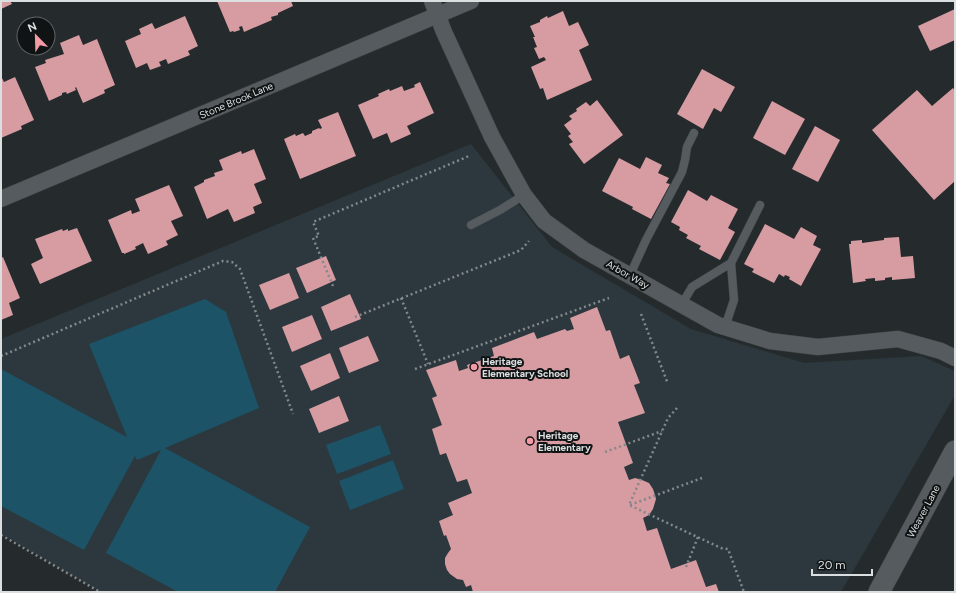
<svg xmlns="http://www.w3.org/2000/svg" width="956" height="593" font-family="Figtree,sans-serif">
<style>
.built{fill:#2c383d}
.pitch{fill:#1c5367}
.building{fill:#d69ca2}
.lines{fill:none;stroke-linecap:round;stroke-linejoin:round}
.service-casing{stroke:#43484a;stroke-width:9}
.minor-casing{stroke:#43484a;stroke-width:17}
.tertiary-casing{stroke:#43484a;stroke-width:22}
.path{stroke:#83888a;stroke-width:2.5;stroke-dasharray:2 3;stroke-linecap:butt}
.service{stroke:#555b5e;stroke-width:8}
.minor{stroke:#555b5e;stroke-width:16}
.tertiary{stroke:#555b5e;stroke-width:21}
.poi-dot{fill:#f49aa5;stroke:#101314;stroke-width:1.5}
.labels{text-anchor:middle;stroke-width:4;stroke-linejoin:round;paint-order:stroke}
.street-label{font-size:10px;fill:#dbdfe0;stroke:#101314}
.poi-label{font-size:10px;font-weight:bold;fill:#dbdfe0;stroke:#101314;text-anchor:start}
</style>
<rect width="100%" height="100%" fill="#252b2d"/>
<polygon class="built" points="471,144 552,247 691,329 804,363 921,356 955,371 955,395 841,592 100,592 1,534 1,339"/>
<g class="pitch">
<polygon points="205,299 226,312 259,408 165,448 310,527 275,592 178,592 106,553 161,450 137,460 135,456 84,550 1,506 1,369 127,437 89,344"/>
<polygon points="380,425 391,454 337,474 326,445"/>
<polygon points="393,460 404,489 350,510 339,481"/>
</g>
<g class="building">
<polygon points="1,1 10,1 12,4 1,9"/>
<polygon points="217,1 291,1 293,6 278,13 278,15 271,17 272,20 244,32 242,26 239,27 240,30 234,32 233,31 230,32"/>
<polygon points="955,9 955,40 930,51 918,26"/>
<polygon points="563,11 569,26 578,22 589,45 579,50 592,80 547,100 543,88 540,89 531,67 546,60 544,57 539,59 534,48 537,47 533,37 535,37 530,26 540,22 540,20 547,16 548,18"/>
<polygon points="185,16 198,46 188,51 190,55 168,64 166,59 159,62 161,66 150,70 147,63 136,68 125,41 141,34 139,29 152,23 155,29"/>
<polygon points="79,35 83,45 97,39 115,85 104,90 105,93 83,103 76,87 75,88 76,90 67,94 66,92 62,93 62,95 49,101 35,67 46,63 45,60 64,54 60,43"/>
<polygon points="702,69 735,87 721,112 714,108 703,129 677,114"/>
<polygon points="1,76 4,82 15,77 34,120 21,126 22,129 1,138"/>
<polygon points="420,82 434,113 407,126 411,134 391,143 387,133 373,139 358,105 379,96 378,94 389,89 390,91 402,86 404,91 415,87 414,85"/>
<polygon points="953,88 955,91 955,181 934,200 872,130 917,90 932,106"/>
<polygon points="597,100 623,135 584,164 569,144 573,142 568,136 571,134 564,125 572,119 569,116 577,111 576,109 586,102 590,106"/>
<polygon points="772,101 805,119 785,155 753,138"/>
<polygon points="338,112 356,156 300,179 284,139 295,134 296,136 303,133 305,136 312,133 312,131 319,128 320,129 322,128 318,120"/>
<polygon points="815,126 840,140 818,182 792,169"/>
<polygon points="254,149 266,179 254,184 262,203 253,207 255,213 234,222 228,209 207,219 194,187 204,182 204,180 215,176 214,173 223,170 219,160 241,151 242,154"/>
<polygon points="646,157 662,165 658,173 669,178 666,183 670,184 651,219 632,209 633,207 602,191 619,158 640,169"/>
<polygon points="169,185 183,216 171,221 178,235 166,241 168,245 148,254 143,243 135,247 136,249 124,254 124,253 122,253 108,220 131,210 132,214 140,211 135,199"/>
<polygon points="688,190 707,201 711,195 738,209 728,228 735,232 720,260 699,249 701,246 686,238 688,235 679,230 680,227 671,222"/>
<polygon points="765,224 794,239 801,227 817,236 813,245 821,249 801,286 789,279 790,277 785,275 784,277 779,274 774,283 752,272 754,269 744,264"/>
<polygon points="77,228 92,261 40,284 31,264 43,258 35,239 62,229 63,231 68,229 68,231"/>
<polygon points="899,237 901,257 913,256 915,278 892,280 892,277 885,278 885,280 875,281 875,278 865,279 866,281 853,283 849,244 851,244 851,241 862,240 862,243 884,240 884,238"/>
<polygon points="326,256 336,280 307,293 296,268"/>
<polygon points="3,257 20,298 9,303 13,315 1,320 1,258"/>
<polygon points="289,273 299,298 270,310 259,285"/>
<polygon points="350,294 361,319 331,331 321,307"/>
<polygon points="597,307 606,331 610,330 620,359 629,355 640,383 634,385 645,413 618,422 633,463 624,467 629,480 635,478 642,480 649,483 653,489 654,492 656,499 653,509 649,515 643,518 647,531 657,528 671,569 696,560 706,587 716,584 719,592 473,592 471,585 466,587 463,580 457,579 450,574 447,570 445,564 445,558 448,553 451,549 446,535 444,536 439,521 453,515 448,503 472,493 467,479 457,482 446,453 440,455 432,429 442,425 432,398 437,396 426,370 456,360 459,371 468,368 467,365 494,356 492,348 534,332 537,339 565,329 567,331 574,329 570,318"/>
<polygon points="312,315 322,339 292,352 282,327"/>
<polygon points="368,336 379,361 349,373 339,348"/>
<polygon points="330,353 340,378 311,391 300,366"/>
<polygon points="339,396 349,421 319,433 309,409"/>
</g>
<g class="lines">
<g class="service-casing">
<g id="service">
<polyline points="471,225 500,210 524,195"/>
<polyline points="731,263 760,205"/>
<polyline points="630,275 646,240 682,172 685,160 687,147 694,133"/>
<polyline points="682,304 692,287 731,263 734,300 725,327"/>
</g>
</g>
<g class="minor-casing">
<g id="minor">
<polyline points="432,1 444,32 492,137 524,195 544,221 584,250 718,325 770,341 818,347 898,339 941,351 955,358"/>
<polyline points="1,199 471,1"/>
</g>
</g>
<g class="tertiary-casing">
<polyline id="tertiary" points="879,592 955,451"/>
</g>
<g class="path">
<polyline points="333,286 313,238 319,236 313,222 469,156"/>
<polyline points="401,298 428,364"/>
<polyline points="641,314 668,384"/>
<polyline points="355,317 521,250 529,241"/>
<polyline points="1,356 223,261 232,262 240,269 293,414"/>
<polyline points="415,369 609,298"/>
<polyline points="677,408 668,418 629,505 721,548 728,549 744,592"/>
<polyline points="605,452 662,431"/>
<polyline points="630,505 702,478"/>
<polyline points="1,535 100,592"/>
<polyline points="686,567 698,537"/>
</g>
<use href="#service" class="service"/>
<use href="#minor" class="minor"/>
<use href="#tertiary" class="tertiary"/>
</g>
<g class="poi-dot">
<circle cx="474" cy="367" r="4"/>
<circle cx="530" cy="441" r="4"/>
</g>
<g class="labels">
<g class="street-label">
<text transform="translate(236 100) rotate(-23)" y="4">Stone Brook Lane</text>
<text transform="translate(628 274) rotate(29)" y="4">Arbor Way</text>
<text transform="translate(923 511) rotate(-62)" y="4">Weaver Lane</text>
</g>
<g class="poi-label">
<text x="482" y="365">Heritage<tspan x="482" dy="12">Elementary School</tspan></text>
<text x="538" y="439">Heritage<tspan x="538" dy="12">Elementary</tspan></text>
</g>
</g>
<rect width="956" height="593" fill="none" stroke="#dbdfe0" stroke-width="4"/>
<g transform="translate(36 36) rotate(337)"><circle r="19" fill="#101314" stroke="#616566"/>
<path d="M0-3L7 15L0 10L-7 15Z" fill="#f49aa5"/>
<text y="-6" font-size="11" font-weight="bold" text-anchor="middle" fill="#dbdfe0">N</text>
</g>
<path d="M812 569v6h60v-6" fill="none" stroke="#dbdfe0" stroke-width="2"/>
<text x="818" y="569" font-size="12" fill="#dbdfe0" stroke="#101314" stroke-width="3" paint-order="stroke">20 m</text>
</svg>
